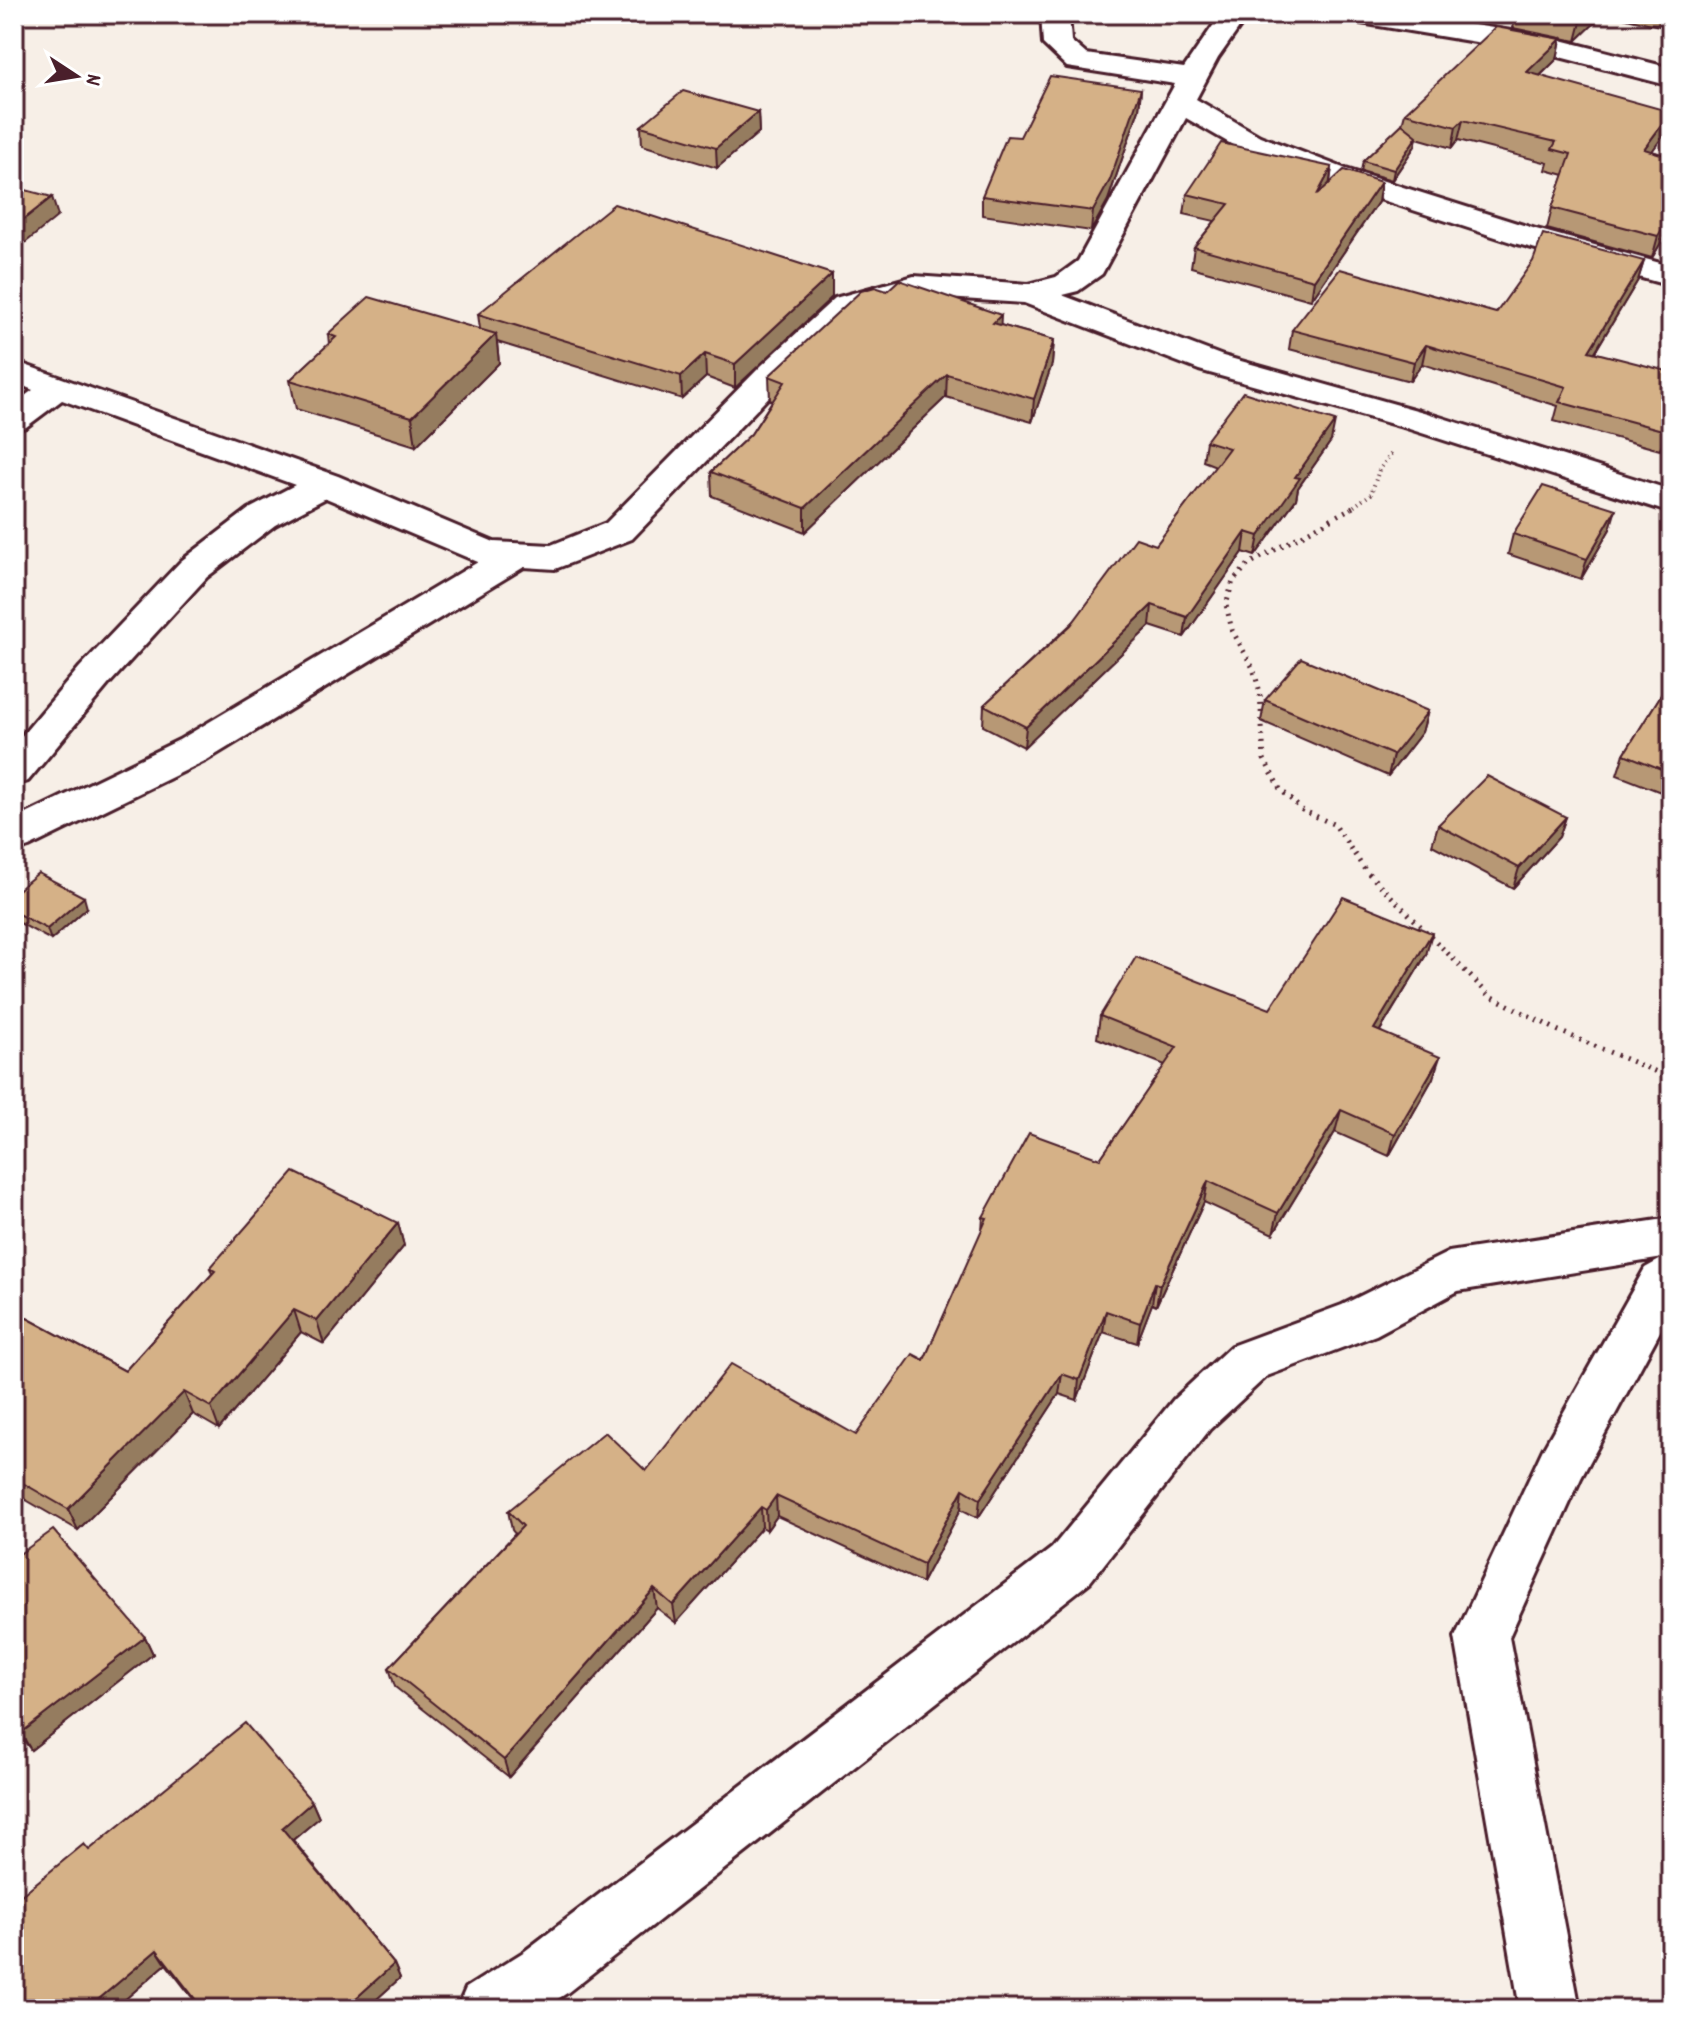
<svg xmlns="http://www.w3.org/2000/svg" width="1685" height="2023" font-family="Dekko,sans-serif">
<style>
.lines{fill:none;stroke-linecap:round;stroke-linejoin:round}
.minor-casing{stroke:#4a1f2b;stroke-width:6}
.path-far1{stroke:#4a1f2b;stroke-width:4;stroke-dasharray:1 4;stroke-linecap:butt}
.path{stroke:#4a1f2b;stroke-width:5;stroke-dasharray:2 6;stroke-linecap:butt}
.minor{fill:#fff;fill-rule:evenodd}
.wall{fill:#b79874;stroke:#4a1f2b;stroke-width:2}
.shaded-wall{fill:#957c5e;stroke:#4a1f2b;stroke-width:2}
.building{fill:#d5b187;stroke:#4a1f2b;stroke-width:2}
</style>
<rect width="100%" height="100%" fill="#f7efe7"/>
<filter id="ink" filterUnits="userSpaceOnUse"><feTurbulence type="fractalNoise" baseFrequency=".0125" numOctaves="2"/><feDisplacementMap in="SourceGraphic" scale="16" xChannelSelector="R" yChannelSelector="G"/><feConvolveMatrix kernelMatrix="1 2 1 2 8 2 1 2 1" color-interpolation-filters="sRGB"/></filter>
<g filter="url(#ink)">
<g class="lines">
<g class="minor-casing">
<g id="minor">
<polygon points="1041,14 1069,14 1071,41 1086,54 1184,68 1221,14 1249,14 1218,58 1196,99 1260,136 1346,169 1536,229 1671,266 1671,286 1514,243 1324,181 1238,148 1186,118 1102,274 1078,291 1062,295 1223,356 1427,413 1671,490 1671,513 1403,427 1199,370 1024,303 915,296 859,312 786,379 632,539 555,569 524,567 207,760 29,847 14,852 14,820 179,740 478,562 326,498 275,525 207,577 108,685 28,781 14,785 14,745 80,667 181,561 249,509 295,485 62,400 26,427 14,430 14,404 33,390 14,382 14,361 338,476 494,542 551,545 606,523 762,365 835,298 914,276 1029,284 1056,277 1078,261 1175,84 1067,67 1043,44"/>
<polygon points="1341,14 1406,14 1549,37 1671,68 1671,86 1548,54 1355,22 1345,20"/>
<polygon points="1671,1218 1671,1311 1581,1478 1509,1637 1580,2009 1520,2009 1455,1637 1543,1449 1645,1268 1663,1258 1458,1291 1376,1335 1267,1376 1210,1429 1090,1582 567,1993 542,2009 457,2009 466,1988 525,1951 1052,1548 1174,1399 1231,1346 1342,1305 1449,1252"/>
</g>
</g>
<polyline class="path-far1" points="1350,509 1371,494 1379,470 1391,454"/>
<polyline class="path" points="1353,507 1249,564 1233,581 1226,605 1232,630 1253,668 1260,692 1264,759 1280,789 1302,810 1335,825 1365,870 1489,995 1559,1031 1671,1078"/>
<use href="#minor" class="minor"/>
</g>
<g class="wall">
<polygon points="1516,14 1604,14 1576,41 1513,28"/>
<polygon points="1611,14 1671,14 1671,29"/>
<polygon points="1561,39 1557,59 1540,76 1666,132 1652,151 1671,157 1671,235 1666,234 1652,258 1547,229 1552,208 1564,175 1546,170 1548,163 1458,140 1452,148 1417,138 1415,146 1392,180 1361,171 1363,161 1402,124 1405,113"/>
<polygon points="1141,89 1139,109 1108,200 1091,231 982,215 982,196"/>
<polygon points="758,112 759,132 717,168 642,145 641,126"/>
<polygon points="1332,167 1330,183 1381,182 1378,202 1311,300 1191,267 1194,247 1215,221 1184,214 1187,194"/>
<polygon points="1644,261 1638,280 1595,352 1671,427 1660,450 1554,421 1558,406 1422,364 1410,381 1289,349 1292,330 1496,313"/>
<polygon points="832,274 832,297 735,388 706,377 682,399 497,342 499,363 416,446 296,409 290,380 329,344 328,334 480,329 478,314"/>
<polygon points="1000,325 1054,340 1052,364 1032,422 946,397 805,532 712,496 711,472 751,434 772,401 770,400 769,376"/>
<polygon points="1206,441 1331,441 1298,488 1296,499 1255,556 1243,552 1184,637 1150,626 1024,747 983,726 984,705 1156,545 1216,466 1203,461"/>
<polygon points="1610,529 1581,579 1508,554 1513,534"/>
<polygon points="1671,679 1671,796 1617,775 1624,754"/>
<polygon points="1265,700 1428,711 1422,732 1388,776 1261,721"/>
<polygon points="1566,817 1559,837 1513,888 1432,845 1438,825"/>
<polygon points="14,893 87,908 51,940 14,920"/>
<polygon points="1426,955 1380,1031 1433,1078 1389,1156 1335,1132 1273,1234 1204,1202 1156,1306 1152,1304 1137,1343 1103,1332 1077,1400 1059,1394 978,1518 961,1509 922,1583 777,1516 767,1530 762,1527 676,1623 657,1608 509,1777 395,1687 389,1668 515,1534 512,1530 508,1511 646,1471 856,1435 924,1360 982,1232 983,1217 1100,1159 1165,1065 1097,1038 1100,1016 1270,1009"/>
<polygon points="398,1223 404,1246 324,1344 301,1332 219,1429 193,1414 78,1530 14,1493 14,1311 125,1371 212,1274 210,1268"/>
<polygon points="14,1558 145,1637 153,1654 31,1750 14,1728"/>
<polygon points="312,1802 319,1818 293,1840 394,1964 400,1978 366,2009 201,2009 166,1964 114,2009 14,2009 89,1850"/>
</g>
<g class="shaded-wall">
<polygon points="1589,14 1604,14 1576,41 1581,22"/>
<polygon points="1561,39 1557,59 1522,93 1527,72"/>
<polygon points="1141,89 1139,109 1108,200 1091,231 1093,211"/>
<polygon points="758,112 759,132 717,168 716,148"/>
<polygon points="1671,113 1666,132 1639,169 1644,149"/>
<polygon points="1463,120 1458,140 1452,148 1456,127"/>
<polygon points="1417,136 1415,146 1392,180 1394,170"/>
<polygon points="1332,167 1329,187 1317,195"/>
<polygon points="1381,182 1378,202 1311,300 1314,280"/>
<polygon points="52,197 58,216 14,252 14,227"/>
<polygon points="1671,215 1666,234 1652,258 1658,236"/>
<polygon points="1644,261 1638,280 1584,370 1589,351"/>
<polygon points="832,274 832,297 735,388 735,364"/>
<polygon points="1001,315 1000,339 993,323"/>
<polygon points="496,334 499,363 416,446 412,417"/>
<polygon points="1054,340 1052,364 1032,422 1034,399"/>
<polygon points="1426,345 1422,364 1410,381 1414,362"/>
<polygon points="705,354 706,377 682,399 681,376"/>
<polygon points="947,374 946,397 805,532 805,508"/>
<polygon points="1335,421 1331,441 1298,488 1296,499 1255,556 1259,536 1295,477"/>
<polygon points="1671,421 1671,427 1660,450 1666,431"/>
<polygon points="1616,509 1610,529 1581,579 1587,559"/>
<polygon points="1246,532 1243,552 1184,637 1187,617"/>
<polygon points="1152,605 1150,626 1024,747 1026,727"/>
<polygon points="1428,711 1422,732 1388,776 1393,755"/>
<polygon points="1566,817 1559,837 1513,888 1519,868"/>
<polygon points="84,897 87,908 51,940 47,929"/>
<polygon points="1432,933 1426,955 1368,1050 1374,1029"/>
<polygon points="1440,1057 1433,1078 1389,1156 1395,1134"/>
<polygon points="1341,1110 1335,1132 1273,1234 1278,1213"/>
<polygon points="1208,1181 1204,1202 1156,1306 1160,1285"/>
<polygon points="398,1223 404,1246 324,1344 317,1321"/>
<polygon points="1155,1283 1152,1304 1137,1343 1140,1323"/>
<polygon points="294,1310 301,1332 219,1429 211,1407"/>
<polygon points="1106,1311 1103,1332 1077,1400 1079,1380"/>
<polygon points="1062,1374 1059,1394 978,1518 980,1499"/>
<polygon points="184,1392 193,1414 78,1530 68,1509"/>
<polygon points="963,1489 961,1509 922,1583 923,1564"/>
<polygon points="776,1496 777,1516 767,1530 766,1510"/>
<polygon points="761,1507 762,1527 676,1623 673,1605"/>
<polygon points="654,1589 657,1608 509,1777 504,1760"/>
<polygon points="145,1637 153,1654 31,1750 21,1733"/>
<polygon points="312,1802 319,1818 289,1843 282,1828"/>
<polygon points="157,1950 166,1964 114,2009 87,2009"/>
<polygon points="394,1964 400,1978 366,2009 344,2009"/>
</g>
<g class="building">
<polygon points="1541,14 1589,14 1581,22"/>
<polygon points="1496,27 1561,39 1527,72 1671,112 1644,149 1671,157 1671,215 1658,236 1552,208 1571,154 1552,149 1556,142 1463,120 1456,127 1405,113"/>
<polygon points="1050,76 1141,89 1110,180 1093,211 982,196 1007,136 1020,137"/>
<polygon points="683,91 758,112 716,148 641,126"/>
<polygon points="1402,124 1417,136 1394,170 1363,161"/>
<polygon points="1221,143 1332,167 1317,195 1344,170 1381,182 1314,280 1194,247 1229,204 1187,194"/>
<polygon points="14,187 52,197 14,227"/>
<polygon points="614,204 832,274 735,364 705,354 681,376 478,314"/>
<polygon points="1543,234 1644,261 1589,351 1671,372 1671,421 1666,431 1559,402 1566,387 1426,345 1414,362 1292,330 1340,269 1496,313 1533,261"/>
<polygon points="899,280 1001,315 993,323 1054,340 1034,399 947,374 805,508 711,472 751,434 785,382 769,376 861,291 875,287 887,291"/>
<polygon points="369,297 496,334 412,417 290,380 336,337 328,334"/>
<polygon points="1243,392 1335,421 1295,477 1300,478 1259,536 1246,532 1187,617 1152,605 1026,727 984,705 1071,625 1136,538 1156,545 1229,448 1206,441"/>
<polygon points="1543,486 1616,509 1587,559 1513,534"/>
<polygon points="1301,658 1428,711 1393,755 1265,700"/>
<polygon points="1671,679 1671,773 1624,754"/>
<polygon points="1487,776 1566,817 1519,868 1438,825"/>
<polygon points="38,873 84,897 47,929 14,912 14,893"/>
<polygon points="1343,897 1432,933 1374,1029 1440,1057 1395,1134 1341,1110 1278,1213 1208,1181 1160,1285 1155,1283 1140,1323 1106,1311 1079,1380 1062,1374 980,1499 963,1489 923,1564 776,1496 766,1510 761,1507 673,1605 654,1589 504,1760 389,1668 523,1526 508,1511 605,1432 646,1471 731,1364 856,1435 913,1354 924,1360 987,1218 983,1217 1029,1133 1100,1159 1177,1047 1100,1016 1136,957 1270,1009"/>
<polygon points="294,1172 398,1223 317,1321 294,1310 211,1407 184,1392 68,1509 14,1478 14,1311 125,1371 215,1271 210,1268"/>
<polygon points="53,1530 145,1637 21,1733 14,1725 14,1558"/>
<polygon points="245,1723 312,1802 282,1828 394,1964 344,2009 203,2009 157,1950 87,2009 14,2009 14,1901 84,1844 89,1850"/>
</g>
</g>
<rect width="1685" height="2023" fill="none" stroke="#fff" stroke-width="48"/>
<rect x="24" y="24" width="1637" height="1975" fill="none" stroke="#4a1f2b" stroke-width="3" filter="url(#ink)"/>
<g transform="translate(76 76) rotate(102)" stroke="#ffffff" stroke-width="6" paint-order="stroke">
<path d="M0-6L14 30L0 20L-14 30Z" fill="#4a1f2b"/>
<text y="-12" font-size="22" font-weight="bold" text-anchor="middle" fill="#4a1f2b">N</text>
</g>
</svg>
